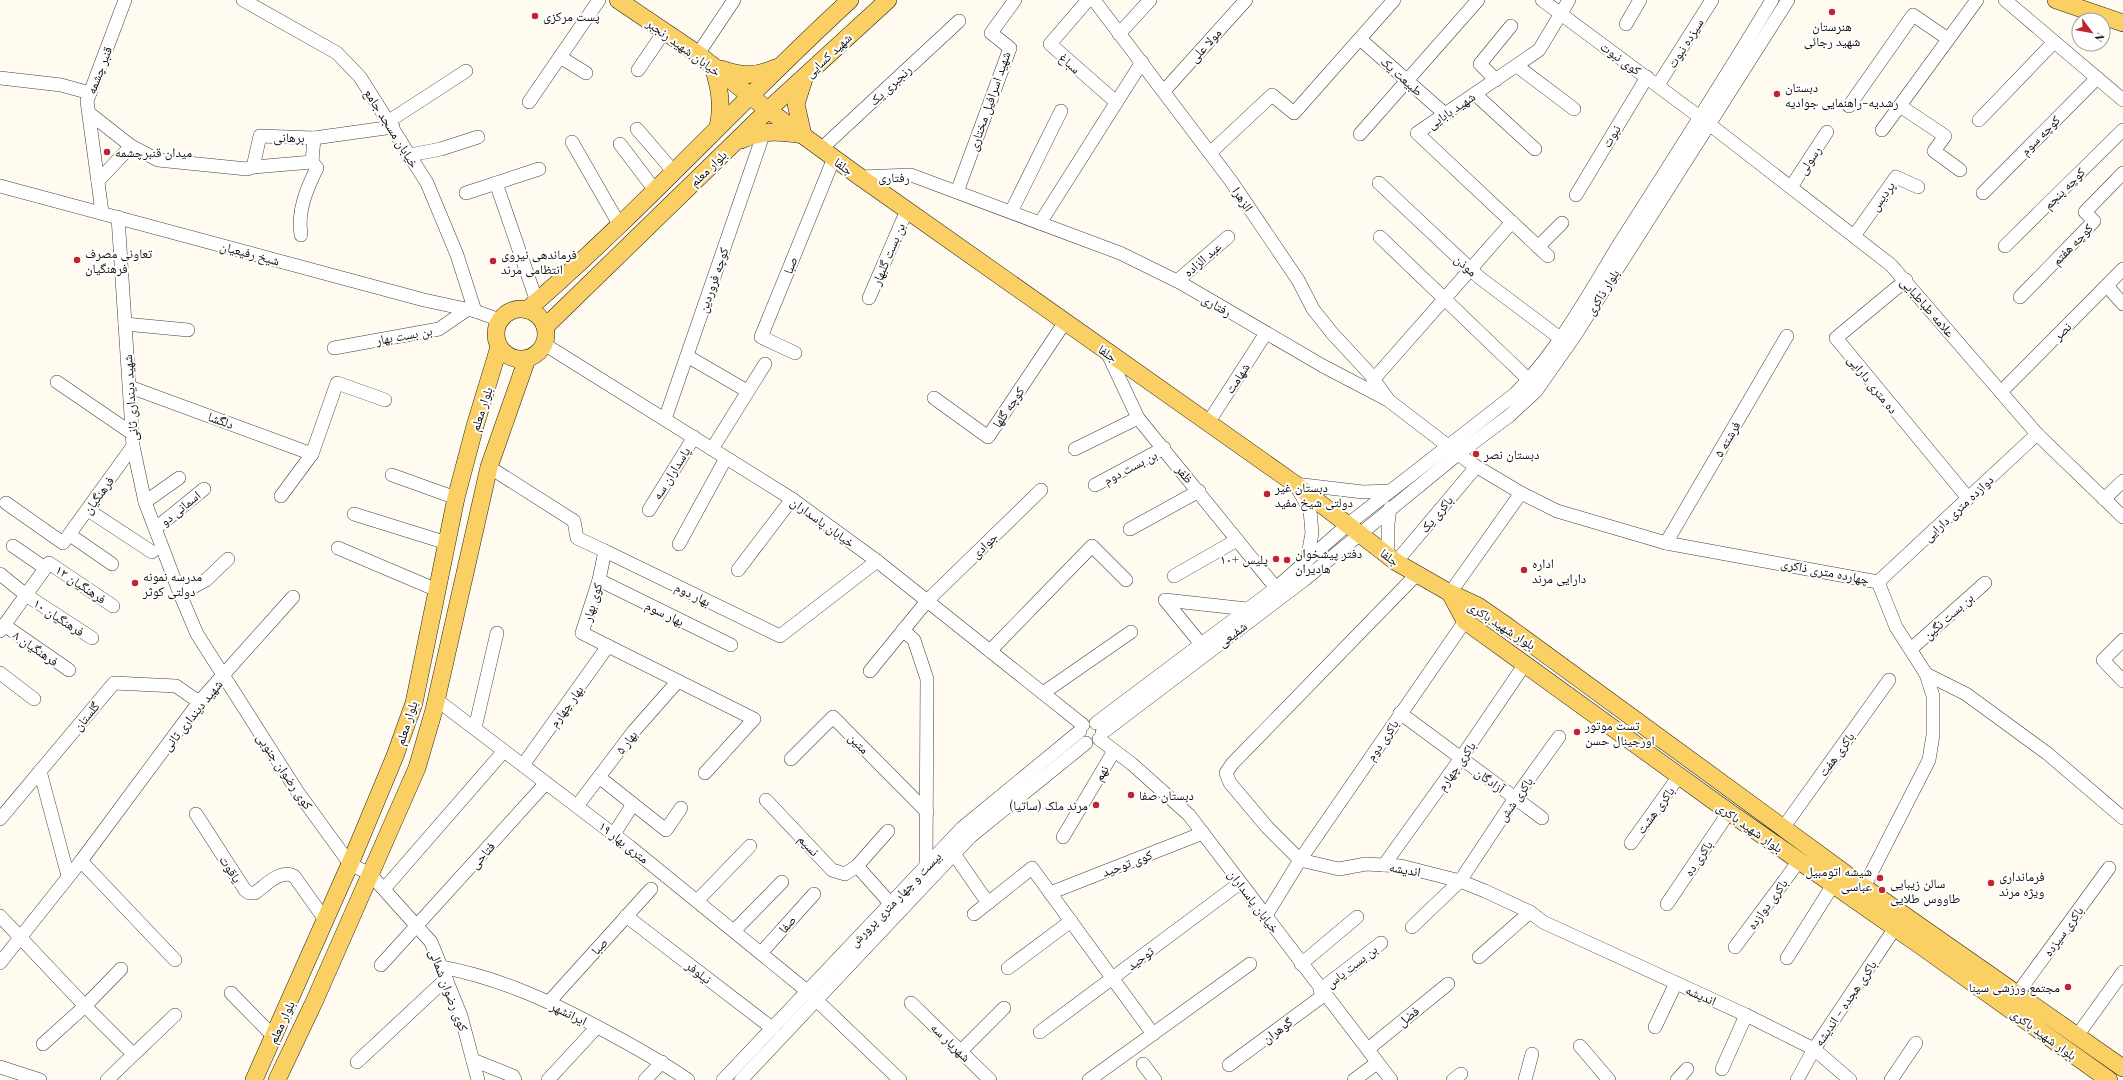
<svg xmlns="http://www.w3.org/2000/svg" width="2123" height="1080" font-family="'Playfair Display','Noto Naskh Arabic',serif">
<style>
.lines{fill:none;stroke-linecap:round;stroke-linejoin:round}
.minor-casing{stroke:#414141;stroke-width:14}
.major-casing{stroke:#1f1f1f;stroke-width:18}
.minor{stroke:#fff;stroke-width:13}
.major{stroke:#fad065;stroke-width:17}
.poi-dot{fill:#c02432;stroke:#fff;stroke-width:1.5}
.labels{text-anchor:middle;stroke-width:4;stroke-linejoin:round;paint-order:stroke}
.poi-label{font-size:13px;fill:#0e0e0e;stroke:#fff;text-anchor:start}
.street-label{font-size:13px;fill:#0e0e0e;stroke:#fff}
</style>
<rect width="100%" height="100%" fill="#fffbf0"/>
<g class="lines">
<g class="minor-casing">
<g id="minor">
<polyline points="243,0 337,53 360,77 427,183 457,255 475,311"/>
<polyline points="1088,0 1050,44 1116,102"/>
<polyline points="1094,0 1231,181 1298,280 1313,309 1332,333 1370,374 1387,398"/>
<polyline points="1542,0 1709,124 1891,265 2037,434 2123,517"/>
<polyline points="2005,0 2123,100"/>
<polyline points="1626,24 1640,0"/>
<polyline points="1119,34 1150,0"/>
<polyline points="1360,39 1445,114"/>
<polyline points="698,54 734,0"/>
<polyline points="560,57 586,73"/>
<polyline points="1517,66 1574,109"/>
<polyline points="638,70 664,32"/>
<polyline points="0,78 61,85 90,93"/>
<polyline points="1496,80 1480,64 1511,26"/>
<polyline points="1658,85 1712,0"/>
<polyline points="1164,91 1246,0"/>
<polyline points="1475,94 1535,149"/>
<polyline points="529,102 599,0"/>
<polyline points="1849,106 1913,15 1948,39"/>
<polyline points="1900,106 1945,136 1934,151 1960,170"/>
<polyline points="89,113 131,146 158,160 247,169 253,167 260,136 314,138 312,162 253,167"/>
<polyline points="1979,120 2054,42"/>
<polyline points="389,121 466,71"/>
<polyline points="637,129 673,171"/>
<polyline points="1882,130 1977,0"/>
<polyline points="1360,134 1478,0"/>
<polyline points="314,138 393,127"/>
<polyline points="572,142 619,224"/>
<polyline points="620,144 654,189"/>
<polyline points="821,149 959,21"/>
<polyline points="1210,153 1272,95 1294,113 1394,0"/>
<polyline points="410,155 441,149 478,137"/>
<polyline points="860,177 911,175 1120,253 1181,283 1323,366 1388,400 1469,462 1521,493 1557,511 1666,543 1878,582 1896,627 1926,674 1933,696 1933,735 1929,760 1864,887"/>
<polyline points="98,181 131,146"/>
<polyline points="496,183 537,302"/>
<polyline points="1379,183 1480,278 1560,338"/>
<polyline points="0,186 424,300 475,311 500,320"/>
<polyline points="1791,187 1827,132"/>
<polyline points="957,192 1010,48 991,33 1015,0"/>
<polyline points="466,193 539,169"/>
<polyline points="1983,193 2097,78"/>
<polyline points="1576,195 1647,77"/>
<polyline points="102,212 87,101 125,0"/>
<polyline points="1011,212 1061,111"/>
<polyline points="118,217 133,446 145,502 180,594 197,634 297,791 350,864 370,874 431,942 461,1016 478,1080"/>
<polyline points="1040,223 1142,62"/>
<path d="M301,235C297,211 307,188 317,168L312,162"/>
<polyline points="1854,236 1896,177 1918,187"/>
<polyline points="1380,237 1529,380 1533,387"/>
<polyline points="2005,246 2123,130"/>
<polyline points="1538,247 1562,223"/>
<polyline points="1548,256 1417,133 1539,50 1569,0"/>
<polyline points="1906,280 1836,338 1968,498"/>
<polyline points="1177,281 1228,237"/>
<polyline points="2107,286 2123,304"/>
<polyline points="2020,297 2094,221 2085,212 2123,173"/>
<polyline points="869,298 907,210"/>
<polyline points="125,324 188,330"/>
<polyline points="544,344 792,499 877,561 1083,725"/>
<polyline points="334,348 439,329 468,309"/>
<polyline points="1107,352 1138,418 1276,588"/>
<polyline points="795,353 761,337 834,158"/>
<polyline points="687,356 742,388"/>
<polyline points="1373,380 1512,222"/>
<polyline points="57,382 133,434"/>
<polyline points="130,387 312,454"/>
<polyline points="2001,392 2123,269"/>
<polyline points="934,398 988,437 1065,322"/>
<polyline points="665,419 761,141"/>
<polyline points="1208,423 1266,333"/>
<polyline points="712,449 765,364"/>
<polyline points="1075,449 1138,418"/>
<polyline points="489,467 574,521 577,538 605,551 599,580 582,633 754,719 705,773"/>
<polyline points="392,475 456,498"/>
<polyline points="1095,485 1164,448"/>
<polyline points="281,496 312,454 337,383 385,400"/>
<polyline points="2104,499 2123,481"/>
<polyline points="145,502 179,478"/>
<polyline points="6,503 63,543 133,446"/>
<polyline points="88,510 152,552"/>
<polyline points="649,510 694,437"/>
<polyline points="354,514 447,543"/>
<polyline points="156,528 204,489"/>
<polyline points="1130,529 1199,491"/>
<polyline points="70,535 112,564"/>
<polyline points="1666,543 1787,336"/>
<polyline points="679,544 726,458"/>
<polyline points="13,546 45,568"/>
<polyline points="338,548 437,590"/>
<polyline points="605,551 780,636 877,561"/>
<polyline points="1388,555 1388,524 1390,508"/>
<polyline points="1307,561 1312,533 1310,510 1295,484 1363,492 1390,491"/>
<polyline points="1396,562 1476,467"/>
<polyline points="738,570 792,499"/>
<polyline points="0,574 26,595 92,638"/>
<polyline points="1416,575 1232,764 1226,773 1230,783 1267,827 1300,860 1339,869 1366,864 1401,866 1460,881 1485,891 1530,912 1543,922 1746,1015 1814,1049 1850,1080"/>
<polyline points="1174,576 1237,540"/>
<polyline points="599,580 731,645"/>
<polyline points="1878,582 2037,434"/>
<polyline points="1450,593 1521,493"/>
<polyline points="180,594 206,580 228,559"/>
<polyline points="4,625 69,670"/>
<polyline points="903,630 914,640 927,679 926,866"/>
<polyline points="0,631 49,563 113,606"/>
<polyline points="2123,640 2103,660 2123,681"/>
<polyline points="1205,649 1165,600 1247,609"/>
<polyline points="1911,649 1985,583"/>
<polyline points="990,651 1092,546 1126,580"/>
<polyline points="870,671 927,601 1041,490"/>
<polyline points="0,673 34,699"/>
<polyline points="1926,674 1966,694 2048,754 2123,818"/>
<polyline points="1043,693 1131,632"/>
<polyline points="437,700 629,846 807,991 900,1080"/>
<polyline points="1400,713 1542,818"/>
<path d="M1096,723L1276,588L1347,525L1515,394C1558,351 1588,295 1620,243C1671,163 1723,82 1772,0"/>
<polyline points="475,728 497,633"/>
<polyline points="1102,733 1304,580 1458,454 1509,416 1536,391 1574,337 1788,0"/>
<polyline points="1099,739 1132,764 1189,815 1391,1080"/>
<polyline points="791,759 833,717 927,812"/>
<polyline points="523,765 608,646"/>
<polyline points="40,771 68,876"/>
<polyline points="599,777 633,804"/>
<polyline points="766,800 832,870 845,874 857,866 888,831"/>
<polyline points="577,806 633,732 678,681"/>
<path d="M196,814L245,890L249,893H255C266,885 280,869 294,876L326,921"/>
<polyline points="0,819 114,683 176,686 199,702"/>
<polyline points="1783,828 1889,680"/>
<polyline points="614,834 633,804 666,830 681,808"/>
<polyline points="1063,837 1114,751"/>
<polyline points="1631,843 1679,776"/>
<polyline points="954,854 988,903"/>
<polyline points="81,861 175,960"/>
<polyline points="1384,865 1461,758 1525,664"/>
<polyline points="857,866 890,903"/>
<polyline points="384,889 504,751"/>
<polyline points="1050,893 1203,833"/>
<polyline points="697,901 750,846"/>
<polyline points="1667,904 1729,812"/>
<polyline points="974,914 1032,868 1153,1034"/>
<polyline points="0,916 85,1006 133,1054"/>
<polyline points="626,916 772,1028"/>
<polyline points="1265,917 1300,860 1465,621"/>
<polyline points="1412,927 1460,881 1515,798 1559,737"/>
<polyline points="734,931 782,882"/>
<polyline points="1735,947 1799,861"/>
<polyline points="761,953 814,894"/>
<polyline points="1479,957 1530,912"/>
<polyline points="1787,958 1833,885"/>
<polyline points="0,963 81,861 199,702 293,597"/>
<polyline points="1301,964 1357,917"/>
<polyline points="381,965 546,783"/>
<path d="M441,967C501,978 554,1003 607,1032C635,1047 662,1062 688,1080"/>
<polyline points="1008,968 1071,921"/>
<polyline points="1320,990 1381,943"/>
<polyline points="231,993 274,1037"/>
<polyline points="2017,994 2109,868"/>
<polyline points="549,1002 651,889"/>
<polyline points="911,1003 990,1080"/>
<polyline points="1655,1027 1676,983"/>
<polyline points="1040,1032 1240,883"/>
<polyline points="2077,1036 2123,972"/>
<polyline points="43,1044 85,1006 121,969"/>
<polyline points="1580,1046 1609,1080"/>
<polyline points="1368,1049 1448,984"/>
<polyline points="961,1051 1004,1008"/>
<polyline points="473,1060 513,1076 515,1080"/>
<polyline points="357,1062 446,979"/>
<polyline points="1143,1064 1155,1080"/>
<polyline points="1229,1065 1324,995"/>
<polyline points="0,1067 40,1080"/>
<polyline points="1722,1069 1746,1015"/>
<polyline points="107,1080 175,1015"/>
<polyline points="548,1080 597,1027"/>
<polyline points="645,1080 662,1062"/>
<polyline points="723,1080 962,828 1080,731"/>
<polyline points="741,1080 970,837 1086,743"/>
<polyline points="1089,1080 1250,964"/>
<polyline points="1354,1080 1377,1063"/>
<polyline points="1453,1080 1461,1074"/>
<polyline points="1525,1080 1532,1054"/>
<polyline points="1677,1080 1687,1069"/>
<polyline points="1797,1080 1814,1049 1895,928"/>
<polyline points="1891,1080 1916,1043"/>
</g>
</g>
<g class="major-casing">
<g id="major">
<polyline points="618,0 698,54 768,110 860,177 1295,484 1396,562 1450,593"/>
<polyline points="2056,0 2123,23"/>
<path d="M712,65C720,86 723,105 718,127"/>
<path d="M721,69C741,76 755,77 775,68"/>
<path d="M741,140C763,130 780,131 803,135L796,104L804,79"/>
<circle cx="521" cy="334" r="25"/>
<path d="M527,310C640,212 740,101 850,0"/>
<polyline points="545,327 768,110 888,0"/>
<polyline points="254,1080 350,864 395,756 414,703 456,498 475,426 499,347"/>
<polyline points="277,1080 315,1000 417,768 434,710 489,467 527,359"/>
<polyline points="2109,1080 1921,946 1729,812 1465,621 1450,593 1478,606 1507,626 1864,887 2123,1068"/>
</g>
</g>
<use href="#minor" class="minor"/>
<use href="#major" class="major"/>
</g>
<g class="poi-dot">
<circle cx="1832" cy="12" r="4"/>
<circle cx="535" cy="16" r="4"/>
<circle cx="1777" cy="94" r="4"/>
<circle cx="107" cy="152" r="4"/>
<circle cx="77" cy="260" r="4"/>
<circle cx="493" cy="261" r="4"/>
<circle cx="1476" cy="454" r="4"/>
<circle cx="1267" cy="494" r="4"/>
<circle cx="1276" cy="559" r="4"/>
<circle cx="1287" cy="560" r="4"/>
<circle cx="1524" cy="570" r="4"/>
<circle cx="135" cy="583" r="4"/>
<circle cx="1577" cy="732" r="4"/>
<circle cx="1131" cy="795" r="4"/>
<circle cx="1096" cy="805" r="4"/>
<circle cx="1880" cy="878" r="4"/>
<circle cx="1991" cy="883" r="4"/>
<circle cx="1882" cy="890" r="4"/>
<circle cx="2068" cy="987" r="4"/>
</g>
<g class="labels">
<g class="poi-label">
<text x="543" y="21">پست مرکزی</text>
<text x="1832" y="31" text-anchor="middle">هنرستان<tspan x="1832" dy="15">شهید رجائی</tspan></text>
<text x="1785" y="92">دبستان<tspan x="1785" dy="15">رشدیه-راهنمایی جوادیه</tspan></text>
<text x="115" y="157">میدان قنبرچشمه</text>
<text x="85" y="258">تعاونی مصرف<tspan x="85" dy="15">فرهنگیان</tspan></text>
<text x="501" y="259">فرماندهی نیروی<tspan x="501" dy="15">انتظامی مرند</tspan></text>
<text x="1484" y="459">دبستان نصر</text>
<text x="1275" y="492">دبستان غیر<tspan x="1275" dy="15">دولتی شیخ مفید</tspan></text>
<text x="1295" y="558">دفتر پیشخوان<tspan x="1295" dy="15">هادیران</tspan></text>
<text x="1268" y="564" text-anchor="end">پلیس +۱۰</text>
<text x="1532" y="568">اداره<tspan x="1532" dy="15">دارایی مرند</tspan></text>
<text x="143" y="581">مدرسه نمونه<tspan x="143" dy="15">دولتی کوثر</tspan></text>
<text x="1585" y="730">تست موتور<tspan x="1585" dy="15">اورجینال حسن</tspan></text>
<text x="1139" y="800">دبستان صفا</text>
<text x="1088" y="810" text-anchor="end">مرند ملک (ساتیا)</text>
<text x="1872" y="876" text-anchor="end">شیشه اتومبیل<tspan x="1872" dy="15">عباسی</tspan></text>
<text x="1999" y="881">فرمانداری<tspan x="1999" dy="15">ویژه مرند</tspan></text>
<text x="1890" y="888">سالن زیبایی<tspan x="1890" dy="15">طاووس طلایی</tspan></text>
<text x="2060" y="992" text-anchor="end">مجتمع ورزشی سینا</text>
</g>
<g class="street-label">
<text transform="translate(1685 43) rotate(-58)" y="5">سیزده نبوت</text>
<text transform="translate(1205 45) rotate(-48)" y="5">مولا علی</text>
<text transform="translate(684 47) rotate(36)" y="5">خیابان شهید رنجبر</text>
<text transform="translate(828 55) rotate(-43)" y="5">شهید کسایی</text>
<text transform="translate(1621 58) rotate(36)" y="5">کوی نبوت</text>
<text transform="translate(1070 63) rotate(42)" y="5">سباغ</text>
<text transform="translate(99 70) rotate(-69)" y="5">قنبر چشمه</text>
<text transform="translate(1402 76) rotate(42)" y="5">طبیعت یک</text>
<text transform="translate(890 85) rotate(-43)" y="5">رنجبری یک</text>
<text transform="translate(989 101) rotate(-71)" y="5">شهید اسرافیل مختاری</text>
<text transform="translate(1451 110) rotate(-34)" y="5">شهید بابایی</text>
<text transform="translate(392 128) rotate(58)" y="5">خیابان مسجد جامع</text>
<text transform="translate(2040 135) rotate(-45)" y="5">کوچه سوم</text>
<text transform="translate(1611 136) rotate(-59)" y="5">نبوت</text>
<text transform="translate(289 137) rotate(1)" y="5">برهانی</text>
<text transform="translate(1809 160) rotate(-56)" y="5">رسولی</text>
<text transform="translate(844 166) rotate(36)" y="5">جلفا</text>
<text transform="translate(708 168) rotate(-44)" y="5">بلوار معلم</text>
<text x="894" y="182">رفتاری</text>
<text transform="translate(2064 188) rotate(-45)" y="5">کوچه پنجم</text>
<text transform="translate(1882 196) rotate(-55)" y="5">پردیس</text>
<text transform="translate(1243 199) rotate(56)" y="5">الزهرا</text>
<text transform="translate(2072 244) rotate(-46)" y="5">کوچه هفتم</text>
<text transform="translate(250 253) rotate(15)" y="5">شیخ رفیعیان</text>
<text transform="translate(888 254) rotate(-67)" y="5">بن بست گلبهار</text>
<text transform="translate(1202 259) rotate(-41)" y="5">عبد الزاده</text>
<text transform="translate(790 265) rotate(-68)" y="5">صبا</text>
<text transform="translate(1466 265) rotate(43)" y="5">موذن</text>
<text transform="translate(713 280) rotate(-71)" y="5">کوچه فروردین</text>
<text transform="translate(1602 292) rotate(-58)" y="5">بلوار ذاکری</text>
<text transform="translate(1217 305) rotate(30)" y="5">رفتاری</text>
<text transform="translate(1928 307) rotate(49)" y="5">علامه طباطبایی</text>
<text transform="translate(2062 331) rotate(-45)" y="5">نصر</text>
<text transform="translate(404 335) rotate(-10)" y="5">بن بست بهار</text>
<text transform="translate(1108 353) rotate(35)" y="5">جلفا</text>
<text transform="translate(1237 378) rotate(-57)" y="5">شهامت</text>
<text transform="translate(1873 384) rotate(51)" y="5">ده متری دارایی</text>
<text transform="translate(130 398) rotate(-94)" y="5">شهید دینداری ثانی</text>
<text transform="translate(1008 407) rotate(-56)" y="5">کوچه گلها</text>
<text transform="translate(481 409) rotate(-72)" y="5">بلوار معلم</text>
<text transform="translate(221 420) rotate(20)" y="5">دلگشا</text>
<text transform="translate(1727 439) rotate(-60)" y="5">فرشته ۵</text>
<text transform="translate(1130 467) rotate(-28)" y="5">بن بست دوم</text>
<text transform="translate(671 473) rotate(-58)" y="5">پاسداران سه</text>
<text transform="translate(1185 474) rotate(51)" y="5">ظفر</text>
<text transform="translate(98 495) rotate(-54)" y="5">فرهنگیان</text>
<text transform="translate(180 508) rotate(-39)" y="5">اسمانی دو</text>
<text transform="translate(1958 508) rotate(-43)" y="5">دوازده متری دارایی</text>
<text transform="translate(1436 514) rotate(-50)" y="5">باکری یک</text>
<text transform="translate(823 522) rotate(36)" y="5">خیابان پاسداران</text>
<text transform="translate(984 545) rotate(-44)" y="5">جوادی</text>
<text transform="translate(1390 557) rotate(37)" y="5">جلفا</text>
<text transform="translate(1825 571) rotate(11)" y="5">چهارده متری ذاکری</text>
<text transform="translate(81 584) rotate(34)" y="5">فرهنگیان ۱۲</text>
<text transform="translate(693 594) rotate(26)" y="5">بهار دوم</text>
<text transform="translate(592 602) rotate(-73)" y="5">کوی بهار</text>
<text transform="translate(665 613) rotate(26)" y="5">بهار سوم</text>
<text transform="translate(1948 616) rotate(-42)" y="5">بن بست نگین</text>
<text transform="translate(59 617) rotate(33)" y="5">فرهنگیان ۱۰</text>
<text transform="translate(1502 625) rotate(33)" y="5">بلوار شهید باکری</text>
<text transform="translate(1232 634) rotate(-37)" y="5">شفیعی</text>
<text transform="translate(36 648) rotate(35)" y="5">فرهنگیان ۸</text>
<text transform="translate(566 706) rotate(-54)" y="5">بهار چهارم</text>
<text transform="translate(192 715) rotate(-51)" y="5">شهید دینداری ثانی</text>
<text transform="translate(86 716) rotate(-50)" y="5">گلستان</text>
<text transform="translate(406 723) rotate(-72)" y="5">بلوار معلم</text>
<text transform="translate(1382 740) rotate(-56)" y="5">باکری دوم</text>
<text transform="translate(626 742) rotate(-53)" y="5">بهار ۵</text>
<text transform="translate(859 743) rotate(46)" y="5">متین</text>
<text transform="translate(1836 754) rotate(-54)" y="5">باکری هفت</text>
<text transform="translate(1456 766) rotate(-55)" y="5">باکری چهارم</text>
<text transform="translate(285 771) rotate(56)" y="5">کوی رضوان جنوبی</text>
<text transform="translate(1101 773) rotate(-59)" y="5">نهم</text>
<text transform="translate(1490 780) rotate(36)" y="5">آزادگان</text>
<text transform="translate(1515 799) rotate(-55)" y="5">باکری شش</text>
<text transform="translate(1655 810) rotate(-54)" y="5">باکری هشت</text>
<text transform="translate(1750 827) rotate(35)" y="5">بلوار شهید باکری</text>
<text transform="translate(624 842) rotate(38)" y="5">۱۹ متری بهار</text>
<text transform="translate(809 845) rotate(47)" y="5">نسیم</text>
<text transform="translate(482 855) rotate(-48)" y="5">فتاحی</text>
<text transform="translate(1698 858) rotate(-56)" y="5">باکری ده</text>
<text transform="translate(1127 863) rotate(-21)" y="5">کوی توحید</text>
<text transform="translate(231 869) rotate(57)" y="5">یاقوت</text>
<text transform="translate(1405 869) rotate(10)" y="5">اندیشه</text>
<text transform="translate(895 899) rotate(-46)" y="5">بیست و چهار متری پرورش</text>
<text transform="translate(1254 901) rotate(53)" y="5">خیابان پاسداران</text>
<text transform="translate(1767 904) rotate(-54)" y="5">باکری دوازده</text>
<text transform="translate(787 924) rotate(-48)" y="5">صفا</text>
<text transform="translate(2063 931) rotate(-54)" y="5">باکری سیزده</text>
<text transform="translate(599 946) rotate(-48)" y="5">صبا</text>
<text transform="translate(1140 958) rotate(-37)" y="5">توحید</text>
<text transform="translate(1351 966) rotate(-38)" y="5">بن بست یاس</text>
<text transform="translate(699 972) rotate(38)" y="5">نیلوفر</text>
<text transform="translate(449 990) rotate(69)" y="5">کوی رضوان شمالی</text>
<text transform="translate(1701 995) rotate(24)" y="5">اندیشه</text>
<text transform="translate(1845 1003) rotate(-56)" y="5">باکری هجده - اندیشه</text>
<text transform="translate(569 1013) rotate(26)" y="5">ایرانشهر</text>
<text transform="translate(1408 1016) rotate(-39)" y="5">فضل</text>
<text transform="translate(281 1022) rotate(-65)" y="5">بلوار معلم</text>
<text transform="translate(1277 1030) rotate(-36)" y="5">گوهران</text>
<text transform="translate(2044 1034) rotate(36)" y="5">بلوار شهید باکری</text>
<text transform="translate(951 1042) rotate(44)" y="5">شهریار سه</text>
</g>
</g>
<g transform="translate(2091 32) rotate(122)"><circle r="19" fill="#ffffff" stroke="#9f9f9f"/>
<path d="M0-3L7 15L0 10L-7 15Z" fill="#c02432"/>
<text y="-6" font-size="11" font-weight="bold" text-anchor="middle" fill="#0e0e0e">N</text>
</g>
</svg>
